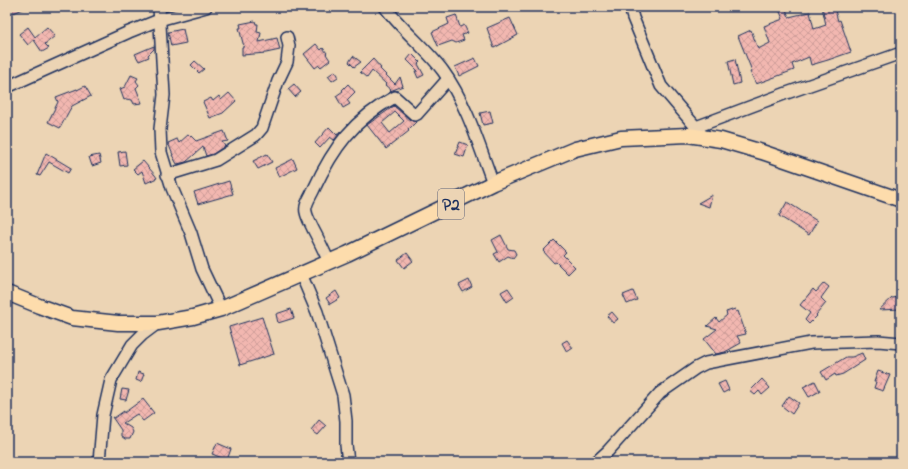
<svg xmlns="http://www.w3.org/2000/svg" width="908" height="469" font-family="'Indie Flower',sans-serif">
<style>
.building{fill:url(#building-cross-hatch);stroke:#1b2f5e;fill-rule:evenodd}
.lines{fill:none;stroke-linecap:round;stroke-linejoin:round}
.minor-casing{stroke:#1b2f5e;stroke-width:14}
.major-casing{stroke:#1b2f5e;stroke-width:17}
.minor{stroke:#ecd4b4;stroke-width:11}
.major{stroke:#fddcac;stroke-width:14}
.labels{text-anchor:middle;stroke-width:4;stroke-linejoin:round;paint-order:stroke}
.shield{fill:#ecd4b4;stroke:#5a6078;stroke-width:1}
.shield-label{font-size:17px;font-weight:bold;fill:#1b2f5e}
</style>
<defs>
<pattern id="building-cross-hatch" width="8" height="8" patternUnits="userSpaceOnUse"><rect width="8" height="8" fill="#f2b7b0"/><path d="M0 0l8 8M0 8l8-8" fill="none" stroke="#cf9e9a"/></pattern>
</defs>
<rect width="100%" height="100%" fill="#ecd4b4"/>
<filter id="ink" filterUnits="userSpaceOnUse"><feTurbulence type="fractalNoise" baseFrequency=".025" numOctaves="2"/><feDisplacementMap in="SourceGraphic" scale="8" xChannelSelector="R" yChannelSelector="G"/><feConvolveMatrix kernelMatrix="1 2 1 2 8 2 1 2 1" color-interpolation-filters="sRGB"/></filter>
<g filter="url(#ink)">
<g class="building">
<polygon points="8,7 28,7 11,14"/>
<polygon points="778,7 785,7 789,17 810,12 814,29 826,25 822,7 834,7 838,21 840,20 851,52 828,60 811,65 809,57 792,64 794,70 756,84 750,72 752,71 738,36 751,30 758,49 770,43 764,26 783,19"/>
<polygon points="456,15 460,27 464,25 468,33 462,35 464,40 456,43 452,41 438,46 432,32 449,24 447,18"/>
<polygon points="510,18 518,35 494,48 487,28"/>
<polygon points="255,21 256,24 258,24 257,32 261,33 259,42 277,38 280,50 266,53 242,55 242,47 244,47 239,28 241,28 240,24"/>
<polygon points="28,27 35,37 47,27 55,36 45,44 49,48 42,52 34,40 28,45 19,34"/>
<polygon points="183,29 186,43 171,46 168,32"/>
<polygon points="316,44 321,50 323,48 327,53 326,54 330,60 321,67 319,65 315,68 304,54"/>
<polygon points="154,46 154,49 148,55 149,57 139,61 135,54"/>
<polygon points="412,54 420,62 418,64 424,75 418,78 415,71 418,71 407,60"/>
<polygon points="353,56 361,62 354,67 349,62"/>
<polygon points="475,58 479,66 459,76 455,67"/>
<polygon points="373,59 381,68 380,69 395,84 400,77 403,86 390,91 391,90 385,85 386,84 372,71 367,78 360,72"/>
<polygon points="735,59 740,83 733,85 728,61"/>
<polygon points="195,61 204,69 199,73 191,65"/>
<polygon points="335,71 338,75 338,77 332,81 328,76"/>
<polygon points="131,75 138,78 136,81 139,85 136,88 142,103 134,104 132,100 126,99 124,100 120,89 125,87"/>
<polygon points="294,84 301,92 295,97 288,89"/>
<polygon points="348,84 355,92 347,100 350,104 343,108 336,96 343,91 342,90"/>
<polygon points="85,86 91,96 72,106 69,111 60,128 48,122 58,102 56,97 77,89 77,90"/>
<polygon points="229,93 236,101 223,113 210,118 203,102 211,98 213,101 219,96 221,100"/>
<path d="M394,106L410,120L416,122L408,130L409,131L386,149L367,125ZM395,112L404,121L390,133L382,123Z"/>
<polygon points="490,111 493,123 483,125 480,113"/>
<polygon points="329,127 337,135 340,131 341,132 334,140 330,137 320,148 315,143"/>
<polygon points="224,131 228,141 222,142 225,146 213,154 206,156 203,147 186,162 177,164 172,155 173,155 168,143 177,139 179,143 189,134 196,141"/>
<polygon points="460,142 468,145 464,157 455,154"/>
<polygon points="125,151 127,165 120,166 118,152"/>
<polygon points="46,153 71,168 68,173 49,162 40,176 37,175"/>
<polygon points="267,154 272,162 258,169 253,161"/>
<polygon points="99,155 101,163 92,166 89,157"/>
<polygon points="293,159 297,168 279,177 275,168"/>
<polygon points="143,161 155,175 157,178 146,183 142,171 138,174 133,169"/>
<polygon points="229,181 233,194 198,204 194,192"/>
<polygon points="712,195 709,207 698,203"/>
<polygon points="787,202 817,221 809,235 779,216"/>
<polygon points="501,235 508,249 514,250 516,254 513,258 508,256 499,262 494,254 498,252 492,240"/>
<polygon points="554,240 566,252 563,255 575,267 568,274 556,262 554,263 543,251"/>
<polygon points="407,253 413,261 404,268 398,260"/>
<polygon points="469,280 472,287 463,292 459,285"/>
<polygon points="824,283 829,287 821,298 826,303 816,315 817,316 809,324 805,320 810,313 800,305 813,289 816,292"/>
<polygon points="508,288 514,297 507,302 501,292"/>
<polygon points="336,291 340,298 330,304 326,298"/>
<polygon points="633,291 637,300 627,304 623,295"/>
<polygon points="901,297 901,309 879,310 892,298"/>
<polygon points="291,309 294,318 278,323 276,314"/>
<polygon points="735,309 736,312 738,311 746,334 737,336 741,343 725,352 716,354 704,339 717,329 707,326 716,318 719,322 727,315 726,312"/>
<polygon points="612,312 618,319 613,323 607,316"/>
<polygon points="262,317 274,354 240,365 229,327"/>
<polygon points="567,340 573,348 567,352 562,343"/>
<polygon points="862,353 865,360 843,374 836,376 835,374 826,380 821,372 846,357 852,357"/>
<polygon points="878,371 890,375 883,391 874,388 876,382 874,382"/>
<polygon points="138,372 144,374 141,382 136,380"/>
<polygon points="762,379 770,388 762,395 759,391 755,395 750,391"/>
<polygon points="725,381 729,390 723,393 718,384"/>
<polygon points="815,381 820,391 809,397 803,387"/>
<polygon points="122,389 129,390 126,400 120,399"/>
<polygon points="789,396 799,403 792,414 782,406"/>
<polygon points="143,399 154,413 143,421 137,414 123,423 131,428 133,432 130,439 125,439 121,436 121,430 112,417 114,418 124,411 124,413"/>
<polygon points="319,420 326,426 318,435 311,430"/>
<polygon points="217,443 231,449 227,460 212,454"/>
</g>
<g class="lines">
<g class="minor-casing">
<g id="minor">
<polyline points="159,7 164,95 160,129 161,152 172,188 191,233 202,269 221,309"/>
<path d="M385,7C402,30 426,48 443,71C467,104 479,146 493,183"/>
<polyline points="633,7 631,11 633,18 661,86 700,132"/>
<polyline points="7,87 129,32 159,20 206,7"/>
<polyline points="696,127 784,94 901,53"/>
<polyline points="167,175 216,160 256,135 262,128 278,81 287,62 289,46 287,37"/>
<path d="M329,262C324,251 319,240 313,229C311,224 307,218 306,212C304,205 311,196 314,189C333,148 354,119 395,97L415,115L417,114L448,79"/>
<polyline points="301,274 317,312 343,395 346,421 346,445 348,462"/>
<polyline points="99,462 103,415 111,380 132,345 142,335 158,323"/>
<polyline points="596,462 608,451 660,393 696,368 706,363 811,343 878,341 901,343"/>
</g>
</g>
<g class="major-casing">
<polyline id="major" points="7,293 39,306 72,318 118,323 158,323 193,317 221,309 347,254 493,183 575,149 621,138 688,135 721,140 762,152 901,200"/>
</g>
<use href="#minor" class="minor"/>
<use href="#major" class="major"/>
</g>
</g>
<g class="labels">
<rect class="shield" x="438" y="189" width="26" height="30" rx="3"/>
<g class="shield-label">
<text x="451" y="210">P2</text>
</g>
</g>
<rect width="908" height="469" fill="none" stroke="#ecd4b4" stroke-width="24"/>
<rect x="12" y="12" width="884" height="445" fill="none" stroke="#1b2f5e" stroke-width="1.5" filter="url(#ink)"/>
</svg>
